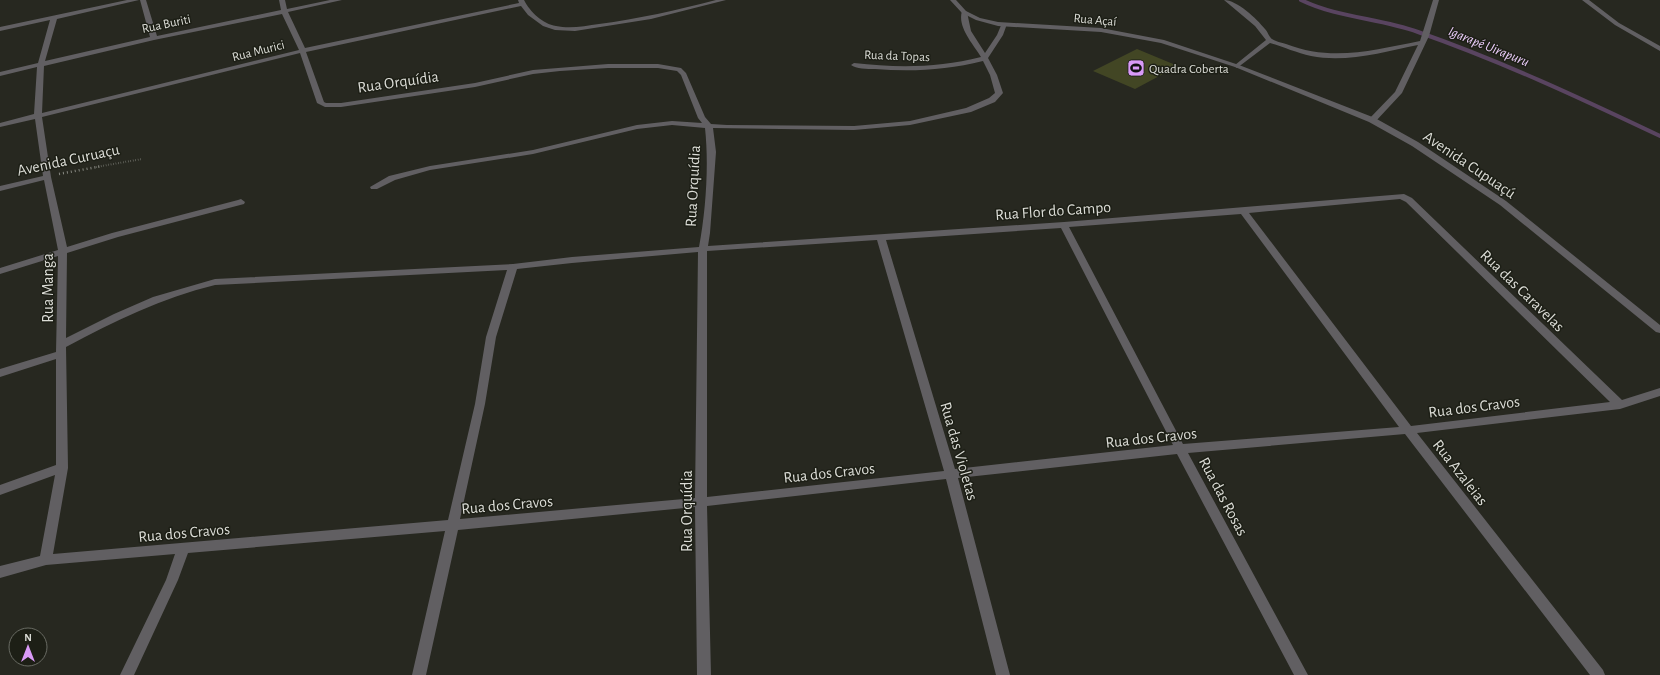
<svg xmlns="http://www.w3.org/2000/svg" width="1660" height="675" font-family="'Alegreya Sans',sans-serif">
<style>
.green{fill:#424624}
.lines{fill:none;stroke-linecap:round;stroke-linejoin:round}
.stream{stroke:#594460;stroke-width:4}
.path-far1{stroke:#878881;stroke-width:2;stroke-dasharray:0.5 2;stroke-linecap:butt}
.path{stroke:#878881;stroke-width:2.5;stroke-dasharray:1 3;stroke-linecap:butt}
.minor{fill:#615f62;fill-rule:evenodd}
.tertiary{fill:#615f62;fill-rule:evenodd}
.labels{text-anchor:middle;stroke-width:3;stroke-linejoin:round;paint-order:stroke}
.far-street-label{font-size:13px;fill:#dbdcd6;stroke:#1d1f16}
.far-poi-label{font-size:13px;fill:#dbdcd6;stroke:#1d1f16;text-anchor:start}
.far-water-label{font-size:14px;font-style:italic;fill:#eaccf9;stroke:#1d1f16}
.street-label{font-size:16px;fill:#dbdcd6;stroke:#1d1f16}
</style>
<rect width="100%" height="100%" fill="#272820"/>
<polygon class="green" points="1137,49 1178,66 1135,89 1093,71"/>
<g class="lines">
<path class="stream" d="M1301,0C1338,18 1379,18 1418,32C1501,61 1580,98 1660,136"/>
<polyline class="path-far1" points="96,167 142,159"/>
<polyline class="path" points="59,174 102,166"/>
<g class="minor">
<path d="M127,0H139L57,19L45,61L150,37L140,0H146L157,36L281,10L279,0H285L287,9L330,0H342L288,12L305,48L519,3L518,0H524C530,12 543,24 556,26C570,29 585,26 599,24C638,19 677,10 716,0H726L651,19L575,31L555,30L543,26L528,15L521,6L306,52L324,102L326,103H341L475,83L533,70L608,64H658L681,68L686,73L705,117L711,124L727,125L854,126L910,121L966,108L989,98L995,93L990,75L983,61C947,70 912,72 875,69C867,69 856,69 851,65L854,63C897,68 938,68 981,57C973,44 957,27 962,11L967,12L971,31L985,53L997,35L1002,23H1006L1007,24L1003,35L988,58L997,75L1003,93L995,102L971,112L910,125L854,130L713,128L716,152L710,233L708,246L1064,222L1404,194L1412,198L1622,400L1660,388V396L1620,409L1417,433L1603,670L1605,675H1590L1405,434L1188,453L1308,675H1294L1177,454L958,478L1010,675H996L946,479L707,506L711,675H697L695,507L458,530L426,675H412L445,531L188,553L178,580L134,675H120L166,580L175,554L46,565L0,578V566L40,556L55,475L0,495V485L56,465V359L0,377V369L56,352L58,256L0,274V268L58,250L44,180L0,191V186L43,176L35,119L0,127V123L34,114L37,67L0,76V72L38,63L50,20L0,31V27ZM282,14L299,50L42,113L44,66L154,40ZM300,53L317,103L325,107H341L475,87L533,74L560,71L608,68H658L677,71L681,75L698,118L702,123L672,121L637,125L533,150L430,166L389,176L370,187L371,189H377L395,180L430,170L533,154L637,129L672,125L705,128C709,164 706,210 699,247L572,257L513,264L215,279L153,297L114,314L66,338L67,253L118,237L244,204L245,202L241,199L238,200L112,233L67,247L51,177L42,117ZM1400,199L1406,202L1610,402L1411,426L1249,213ZM1241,214L1399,427L1183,444L1069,227ZM1061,228L1173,445L955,469L886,240ZM877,240L944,471L707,497V251ZM698,252L695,498L460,519L485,404L496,337L517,269L572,263ZM507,270L486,337L475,404L448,520L53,554L68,468L66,347C114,321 162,298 215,285Z"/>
<path d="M1224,0C1237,0 1257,19 1265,29C1268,32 1269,37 1272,39C1275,41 1282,43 1286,44C1332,62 1374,50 1420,41L1433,0H1439L1429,36L1402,93L1375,122H1372L1368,120L1395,92L1418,45C1384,52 1346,63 1311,56C1297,53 1284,47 1270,43L1237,68L1234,66L1235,65L1266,40L1255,26Z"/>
<polygon points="1582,0 1589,0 1619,23 1660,46 1660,51 1615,25"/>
</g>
<polygon class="tertiary" points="950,0 956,0 966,11 980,18 998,22 1101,28 1164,40 1239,65 1375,118 1418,142 1506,201 1660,325 1660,333 1656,332 1500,205 1412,146 1369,122 1235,67 1161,43 1101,32 998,26 976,20 962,13"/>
</g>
<defs>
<g id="stadium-square" transform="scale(0.9)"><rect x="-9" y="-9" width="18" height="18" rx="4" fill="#d99af7" stroke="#1d1f16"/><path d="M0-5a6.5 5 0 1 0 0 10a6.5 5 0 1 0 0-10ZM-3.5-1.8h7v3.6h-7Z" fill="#111"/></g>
</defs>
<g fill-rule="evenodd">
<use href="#stadium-square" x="1136" y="68"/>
</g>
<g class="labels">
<g class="far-street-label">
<text transform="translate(1095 19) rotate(5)" y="5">Rua Açaí</text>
<text transform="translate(166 23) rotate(-12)" y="5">Rua Buriti</text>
<text transform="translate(258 50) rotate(-14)" y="5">Rua Murici</text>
<text transform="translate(897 55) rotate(2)" y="5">Rua da Topas</text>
</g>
<g class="far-poi-label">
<text x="1149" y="73">Quadra Coberta</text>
</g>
<g class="far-water-label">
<text transform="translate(1489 46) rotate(22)" y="5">Igarapé Uirapuru</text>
</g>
<g class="street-label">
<text transform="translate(398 81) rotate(-8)" y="6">Rua Orquídia</text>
<text transform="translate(68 159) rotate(-12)" y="6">Avenida Curuaçu</text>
<text transform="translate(1470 164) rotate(34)" y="6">Avenida Cupuaçú</text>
<text transform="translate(692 186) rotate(-87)" y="6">Rua Orquídia</text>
<text transform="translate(1053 210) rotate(-4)" y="6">Rua Flor do Campo</text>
<text transform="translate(47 288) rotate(-90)" y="6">Rua Manga</text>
<text transform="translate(1523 290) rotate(44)" y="6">Rua das Caravelas</text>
<text transform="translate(1474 406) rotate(-7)" y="6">Rua dos Cravos</text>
<text transform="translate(1151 437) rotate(-6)" y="6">Rua dos Cravos</text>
<text transform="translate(960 451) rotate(74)" y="6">Rua das Violetas</text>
<text transform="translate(829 472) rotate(-6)" y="6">Rua dos Cravos</text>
<text transform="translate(1461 472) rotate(52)" y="6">Rua Azaleias</text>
<text transform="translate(1224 496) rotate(62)" y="6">Rua das Rosas</text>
<text transform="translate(507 504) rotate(-5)" y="6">Rua dos Cravos</text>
<text transform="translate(686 511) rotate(-90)" y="6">Rua Orquídia</text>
<text transform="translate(184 532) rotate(-5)" y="6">Rua dos Cravos</text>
</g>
</g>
<g transform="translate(28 647)"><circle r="19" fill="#1d1f16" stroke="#696b63"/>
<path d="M0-3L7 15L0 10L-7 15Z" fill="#d99af7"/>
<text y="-6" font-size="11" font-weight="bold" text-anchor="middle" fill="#dbdcd6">N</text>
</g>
</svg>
